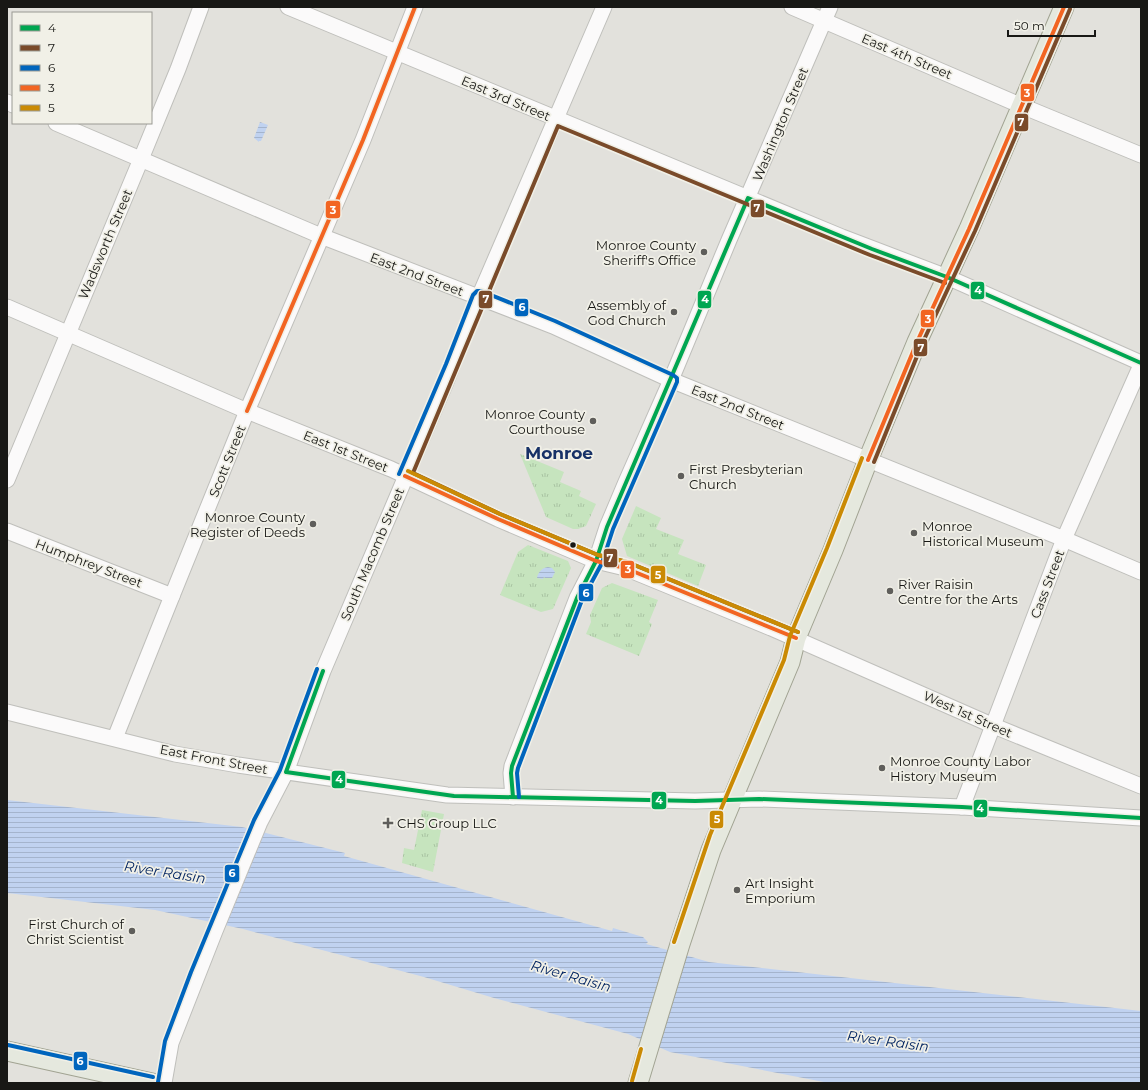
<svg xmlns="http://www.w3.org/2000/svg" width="1148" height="1090" font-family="Montserrat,sans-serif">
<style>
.park{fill:url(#park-tufts)}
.water{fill:url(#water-rules)}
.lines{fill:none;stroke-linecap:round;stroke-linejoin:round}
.minor-casing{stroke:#bfbfbb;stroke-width:17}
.major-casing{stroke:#a1a392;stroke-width:21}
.minor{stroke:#fbfafa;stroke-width:15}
.major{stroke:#e5e8de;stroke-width:19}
.bus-1-casing{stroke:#f1f0e7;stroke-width:7}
.bus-2-casing{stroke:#f1f0e7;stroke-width:7}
.bus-3-casing{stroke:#f1f0e7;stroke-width:7}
.bus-4-casing{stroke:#f1f0e7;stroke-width:7}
.bus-5-casing{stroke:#f1f0e7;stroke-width:7}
.bus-1{stroke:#00a651;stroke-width:4}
.bus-2{stroke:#7a4b2a;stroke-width:4}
.bus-3{stroke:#0065bd;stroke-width:4}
.bus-4{stroke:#f26522;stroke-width:4}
.bus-5{stroke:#ca8a04;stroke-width:4}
.poi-dot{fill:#5f5e5b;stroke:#f1f0e7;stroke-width:1.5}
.bus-dot{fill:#181815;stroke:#f1f0e7;stroke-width:1.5}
.labels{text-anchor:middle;stroke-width:3.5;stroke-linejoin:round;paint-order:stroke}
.street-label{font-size:13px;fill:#181815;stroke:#f1f0e7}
.poi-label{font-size:13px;fill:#181815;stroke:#f1f0e7;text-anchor:start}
.water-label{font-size:14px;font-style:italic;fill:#042662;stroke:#f1f0e7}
.district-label{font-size:17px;font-weight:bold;fill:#173167;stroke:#f1f0e7}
.line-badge{stroke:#f1f0e7;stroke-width:1.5}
.badge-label{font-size:11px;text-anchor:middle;font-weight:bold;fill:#fff}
</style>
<defs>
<pattern id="park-tufts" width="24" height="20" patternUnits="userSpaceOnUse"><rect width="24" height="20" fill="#c6e4be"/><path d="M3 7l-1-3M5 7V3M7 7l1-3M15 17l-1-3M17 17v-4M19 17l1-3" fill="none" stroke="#a9c3a2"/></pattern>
<pattern id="water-rules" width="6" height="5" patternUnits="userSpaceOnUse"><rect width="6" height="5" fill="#c0d2f0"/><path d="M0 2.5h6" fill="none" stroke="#a4b4cd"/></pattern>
</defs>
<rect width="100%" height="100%" fill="#e2e1dc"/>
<g class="park">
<polygon points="520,454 564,472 560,482 581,491 579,496 596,504 586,526 578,529 573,529 546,517"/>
<polygon points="636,506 661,518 656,529 684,540 678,554 706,565 698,586 627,556 622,539"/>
<polygon points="528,545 568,561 571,568 553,609 541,612 500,595 518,552"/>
<polygon points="612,583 658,600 649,622 652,624 639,656 586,634 591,622 590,615 602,588"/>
<polygon points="422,810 444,814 433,872 402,863 404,848 414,850"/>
</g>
<g class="water">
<polygon points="260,122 268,125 261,141 259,141 259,142 254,138"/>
<path d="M548,567L552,568L555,572L552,578H545L544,577L543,579L537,578C538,572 542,568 548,567Z"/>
<polygon points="7,800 242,827 345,853 344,856 612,931 613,928 643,937 648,942 646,944 650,945 709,962 1141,1011 1141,1083 829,1083 670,1052 628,1034 494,998 424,977 243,929 155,910 7,893"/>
</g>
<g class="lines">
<g class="minor-casing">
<g id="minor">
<polyline points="288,7 842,237 947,277 1141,363"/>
<polyline points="792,7 1022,106 1141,155"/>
<polyline points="7,102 13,105"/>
<polyline points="56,123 321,236 553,326 671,380 1064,539 1141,572"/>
<polyline points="7,307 247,411 391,469 498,519 596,561 625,568 771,628 994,726 1141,786"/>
<polyline points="7,480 141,159 178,69 201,7"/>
<polyline points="7,531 172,596"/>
<polyline points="7,712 175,754 238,765 447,795 695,801 759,799 962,807 1141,818"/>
<polyline points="115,738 172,596 247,411 363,140 415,7"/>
<polyline points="513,797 511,773 512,766 577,598 596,561 607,527 626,482 671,380 729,240 830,7"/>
<polyline points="962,807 1064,539 1141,365"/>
<polyline points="164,1083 171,1043 215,931 260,822 286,772 323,671 446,382 479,297 604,7"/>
</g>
</g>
<g class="major-casing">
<g id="major">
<polyline points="7,1051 152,1083"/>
<polyline points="638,1083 680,944 711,850 790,662 796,638 833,550 868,460 917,342 969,229 1064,7"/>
</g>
</g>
<use href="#minor" class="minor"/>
<use href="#major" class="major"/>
<g class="bus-1-casing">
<g id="bus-1">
<polyline points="323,671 286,772 454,796 695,801 759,799 962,807 1141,818"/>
<polyline points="513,797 511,773 512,766 577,598 596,561 607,527 748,198 872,249 947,277 1141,363"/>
</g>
</g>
<g class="bus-2-casing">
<g id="bus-2">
<polyline points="874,462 922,344 975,231 1070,9"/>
<polyline points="798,632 627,562 598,555 500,514 413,473 558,126 870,255 945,283"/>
</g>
</g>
<g class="bus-3-casing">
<g id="bus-3">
<polyline points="399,474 446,364 473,295 477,291 481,291 555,321 673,375 677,378 677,382 613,529 602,563 582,600 518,768 517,773 519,797"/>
<polyline points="8,1045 153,1077"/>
<polyline points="158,1082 165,1041 191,972 254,820 280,770 317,669"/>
</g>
</g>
<g class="bus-4-casing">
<g id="bus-4">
<polyline points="247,411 363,140 415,7"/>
<polyline points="868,460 917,342 969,229 1064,7"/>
<polyline points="405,476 498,519 596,561 625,568 796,638"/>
</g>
</g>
<g class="bus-5-casing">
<g id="bus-5">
<polyline points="408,471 500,514 598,555 627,562 798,632"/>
<polyline points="674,942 710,835 784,660 790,636 827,548 862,458"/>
<polyline points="632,1081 641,1049"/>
</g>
</g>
<use href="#bus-1" class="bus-1"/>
<use href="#bus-2" class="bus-2"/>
<use href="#bus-3" class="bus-3"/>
<use href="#bus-4" class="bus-4"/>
<use href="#bus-5" class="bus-5"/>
</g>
<g class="poi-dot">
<circle cx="704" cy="252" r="4"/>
<circle cx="674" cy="312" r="4"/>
<circle cx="593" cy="421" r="4"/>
<circle cx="681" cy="476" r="4"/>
<circle cx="313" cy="524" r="4"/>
<circle cx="914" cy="533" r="4"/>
<circle cx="890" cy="591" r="4"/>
<circle cx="882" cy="768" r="4"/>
<path d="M386 817h4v4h4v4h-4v4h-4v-4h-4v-4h4z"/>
<circle cx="737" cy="890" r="4"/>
<circle cx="132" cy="931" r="4"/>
</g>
<circle class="bus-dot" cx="573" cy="545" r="3.5"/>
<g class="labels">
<g class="street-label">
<text transform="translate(907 56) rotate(23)" y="5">East 4th Street</text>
<text transform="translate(506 98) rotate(23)" y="5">East 3rd Street</text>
<text transform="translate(780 124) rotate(-67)" y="5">Washington Street</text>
<text transform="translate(105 244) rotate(-67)" y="5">Wadsworth Street</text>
<text transform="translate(417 274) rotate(21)" y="5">East 2nd Street</text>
<text transform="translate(738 407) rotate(22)" y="5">East 2nd Street</text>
<text transform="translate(346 451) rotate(22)" y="5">East 1st Street</text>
<text transform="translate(227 461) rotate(-68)" y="5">Scott Street</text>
<text transform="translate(372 554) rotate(-67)" y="5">South Macomb Street</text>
<text transform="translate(89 563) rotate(21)" y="5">Humphrey Street</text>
<text transform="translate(1047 584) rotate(-69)" y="5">Cass Street</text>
<text transform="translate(968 714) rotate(24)" y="5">West 1st Street</text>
<text transform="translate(214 759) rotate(11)" y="5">East Front Street</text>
</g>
<g class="poi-label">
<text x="696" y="250" text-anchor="end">Monroe County<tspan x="696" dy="15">Sheriff's Office</tspan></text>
<text x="666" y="310" text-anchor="end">Assembly of<tspan x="666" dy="15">God Church</tspan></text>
<text x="585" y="419" text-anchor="end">Monroe County<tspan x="585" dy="15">Courthouse</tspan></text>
<text x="689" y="474">First Presbyterian<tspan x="689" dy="15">Church</tspan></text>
<text x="305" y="522" text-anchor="end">Monroe County<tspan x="305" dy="15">Register of Deeds</tspan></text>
<text x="922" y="531">Monroe<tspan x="922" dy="15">Historical Museum</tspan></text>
<text x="898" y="589">River Raisin<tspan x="898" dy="15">Centre for the Arts</tspan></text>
<text x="890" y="766">Monroe County Labor<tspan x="890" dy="15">History Museum</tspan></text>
<text x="397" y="828">CHS Group LLC</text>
<text x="745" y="888">Art Insight<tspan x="745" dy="15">Emporium</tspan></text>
<text x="124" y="929" text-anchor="end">First Church of<tspan x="124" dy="15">Christ Scientist</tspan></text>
</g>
<g class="water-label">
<text transform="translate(165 872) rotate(9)" y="5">River Raisin</text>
<text transform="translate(571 976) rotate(16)" y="5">River Raisin</text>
<text transform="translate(888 1041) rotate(8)" y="5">River Raisin</text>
</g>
<g class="district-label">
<text x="559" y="459">Monroe</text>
</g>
</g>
<g class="line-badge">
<rect x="1020" y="83" width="15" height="19" rx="4" fill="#f26522"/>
<rect x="1014" y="113" width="15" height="19" rx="4" fill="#7a4b2a"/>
<rect x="750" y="199" width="15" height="19" rx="4" fill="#7a4b2a"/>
<rect x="325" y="200" width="16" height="19" rx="4" fill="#f26522"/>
<rect x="970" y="281" width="15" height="19" rx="4" fill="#00a651"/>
<rect x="478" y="290" width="15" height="19" rx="4" fill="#7a4b2a"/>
<rect x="697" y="290" width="15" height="19" rx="4" fill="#00a651"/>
<rect x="514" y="298" width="15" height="19" rx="4" fill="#0065bd"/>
<rect x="920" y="309" width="15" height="19" rx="4" fill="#f26522"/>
<rect x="913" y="338" width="15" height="19" rx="4" fill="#7a4b2a"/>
<rect x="603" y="548" width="15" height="20" rx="4" fill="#7a4b2a"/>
<rect x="620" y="560" width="15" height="19" rx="4" fill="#f26522"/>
<rect x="650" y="565" width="16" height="19" rx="4" fill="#ca8a04"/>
<rect x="578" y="583" width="16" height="19" rx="4" fill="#0065bd"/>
<rect x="331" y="770" width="15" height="19" rx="4" fill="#00a651"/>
<rect x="651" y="791" width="16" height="19" rx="4" fill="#00a651"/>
<rect x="973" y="799" width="15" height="19" rx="4" fill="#00a651"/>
<rect x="709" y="810" width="15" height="19" rx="4" fill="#ca8a04"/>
<rect x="224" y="864" width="16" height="19" rx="4" fill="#0065bd"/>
<rect x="73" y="1051" width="15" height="20" rx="4" fill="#0065bd"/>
</g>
<g class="badge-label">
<text x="1027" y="97">3</text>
<text x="1021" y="126">7</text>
<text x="757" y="212">7</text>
<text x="333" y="214">3</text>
<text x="978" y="294">4</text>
<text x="486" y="303">7</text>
<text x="705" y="303">4</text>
<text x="522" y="311">6</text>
<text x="928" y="323">3</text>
<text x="921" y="352">7</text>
<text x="610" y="562">7</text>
<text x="628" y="573">3</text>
<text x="658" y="579">5</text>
<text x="586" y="597">6</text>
<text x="339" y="783">4</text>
<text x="659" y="804">4</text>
<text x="980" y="812">4</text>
<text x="717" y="823">5</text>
<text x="232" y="877">6</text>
<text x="80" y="1065">6</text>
</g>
<rect width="1148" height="1090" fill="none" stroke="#181815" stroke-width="16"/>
<rect x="12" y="12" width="140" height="112" fill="#f1f0e7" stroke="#9a9a93"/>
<rect x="20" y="25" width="20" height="6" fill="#00a651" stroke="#9a9a93"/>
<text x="48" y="32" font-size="12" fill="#181815">4</text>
<rect x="20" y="45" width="20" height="6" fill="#7a4b2a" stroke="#9a9a93"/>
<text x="48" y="52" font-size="12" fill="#181815">7</text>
<rect x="20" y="65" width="20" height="6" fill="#0065bd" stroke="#9a9a93"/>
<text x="48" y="72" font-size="12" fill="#181815">6</text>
<rect x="20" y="85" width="20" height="6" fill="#f26522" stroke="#9a9a93"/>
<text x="48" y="92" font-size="12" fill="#181815">3</text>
<rect x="20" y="105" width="20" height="6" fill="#ca8a04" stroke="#9a9a93"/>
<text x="48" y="112" font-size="12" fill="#181815">5</text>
<path d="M1008 30v6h87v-6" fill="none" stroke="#181815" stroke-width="2"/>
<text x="1014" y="30" font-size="12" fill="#181815" stroke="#f1f0e7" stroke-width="3" paint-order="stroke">50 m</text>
</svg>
